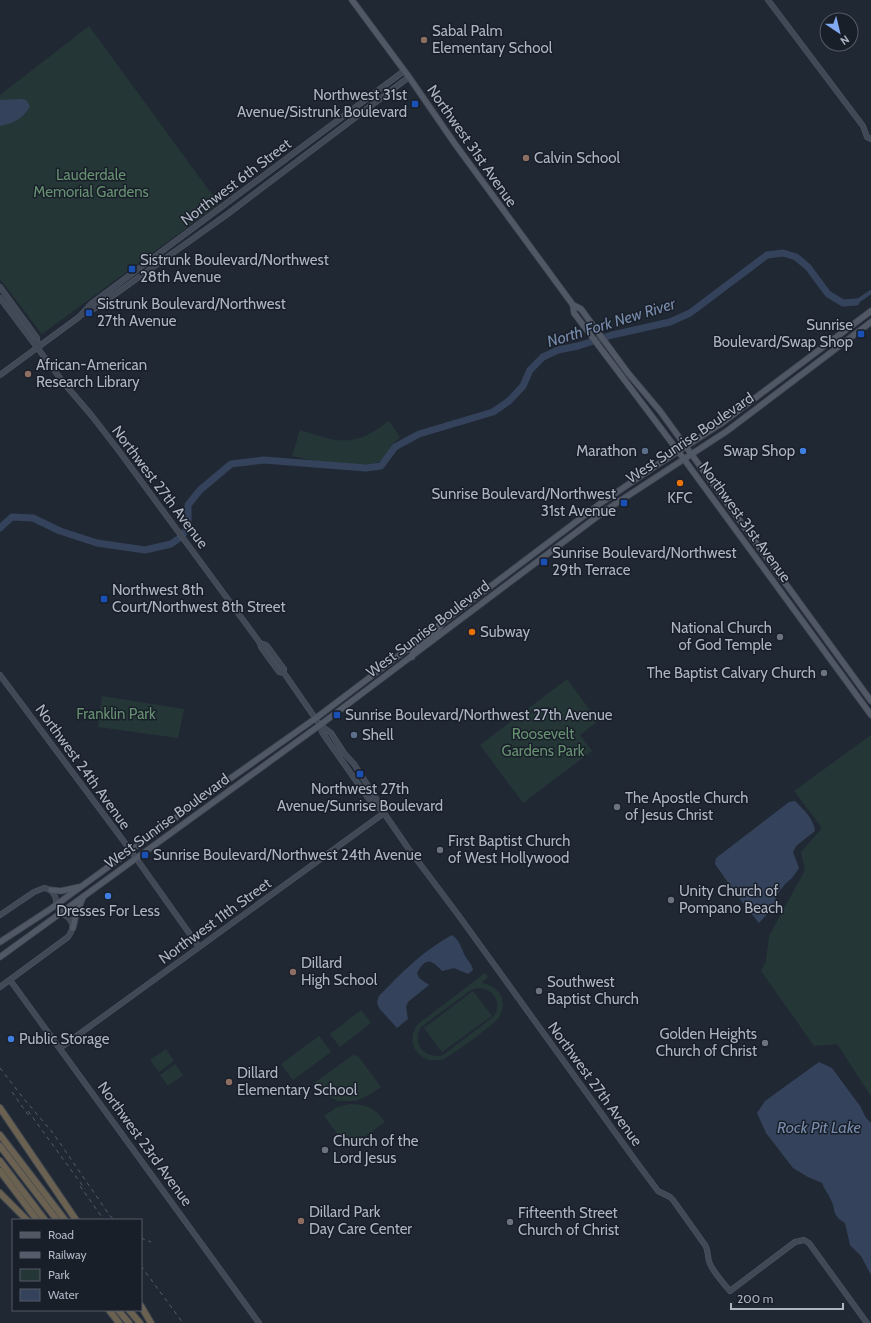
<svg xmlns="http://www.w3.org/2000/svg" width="871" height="1323" font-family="Cabin,sans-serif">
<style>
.green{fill:#253637;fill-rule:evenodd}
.water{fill:#34435b}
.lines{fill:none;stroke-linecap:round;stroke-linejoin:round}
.canal{stroke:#34435b;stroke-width:4}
.river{stroke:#34435b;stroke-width:7}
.secondary-casing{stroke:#505763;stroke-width:6}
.primary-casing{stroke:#3c434e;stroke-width:7}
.highway-casing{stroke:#3d444f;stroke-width:8}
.secondary{stroke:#414957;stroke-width:5}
.primary{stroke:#515865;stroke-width:5.5}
.highway{stroke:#6a6150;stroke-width:6}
.rail{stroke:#555d6c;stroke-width:1;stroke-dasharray:4 4;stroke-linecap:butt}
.education-dot{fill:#8d6e63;stroke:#191f29;stroke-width:1.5}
.transit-dot{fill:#1a4fb4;stroke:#191f29;stroke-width:1.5}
.service-dot{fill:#5c6f8a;stroke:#191f29;stroke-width:1.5}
.shop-dot{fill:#3f7fe0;stroke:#191f29;stroke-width:1.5}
.food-dot{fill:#e8710a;stroke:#191f29;stroke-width:1.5}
.worship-dot{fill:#6b7280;stroke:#191f29;stroke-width:1.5}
.labels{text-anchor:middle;stroke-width:3;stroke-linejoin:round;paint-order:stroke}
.poi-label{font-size:15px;fill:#adb4c2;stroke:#191f29;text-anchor:start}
.street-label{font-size:15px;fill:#adb4c2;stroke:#191f29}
.park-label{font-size:15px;fill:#669071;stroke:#191f29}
.water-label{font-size:16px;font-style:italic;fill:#768aaa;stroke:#191f29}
</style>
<rect width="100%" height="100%" fill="#202834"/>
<g class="green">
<polygon points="89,26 219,204 42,334 0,279 0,95"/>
<path d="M389,421L400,437C392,443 390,452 383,459C367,472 311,460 292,456L300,430C311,433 326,439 337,440C357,443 373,433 389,421Z"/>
<polygon points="567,679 598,721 580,735 592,751 523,803 480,745"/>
<polygon points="102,696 184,709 178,738 98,727"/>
<polygon points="871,735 871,1096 837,1044 814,1046 761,971 766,961 769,936 805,870 801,852 822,828 794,791"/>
<path d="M485,973L488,977L481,983C490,984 497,988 501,996C504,1003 503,1011 499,1017C494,1025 453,1054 444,1059C421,1066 403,1044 418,1024ZM478,988C494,988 503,1004 493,1017L443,1055C425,1060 411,1043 421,1027L471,990Z"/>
<polygon points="473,991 492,1016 442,1052 424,1028"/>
<polygon points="361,1010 371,1023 340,1047 330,1034"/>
<polygon points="319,1036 331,1052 293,1080 281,1064"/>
<polygon points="166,1049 174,1061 159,1072 150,1060"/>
<polygon points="353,1055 358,1056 381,1087 369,1095 356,1101 338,1101 325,1095 314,1083"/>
<polygon points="175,1064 183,1075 168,1086 160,1075"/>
<path d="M351,1104C369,1105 375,1108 385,1122L353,1145L345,1144L324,1116L337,1107Z"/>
</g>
<g class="water">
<path d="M20,99L26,100L30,106C23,119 14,123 0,126V100Z"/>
<path d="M795,801C803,809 814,819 815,831L796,846L793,852L799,868L792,878L785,884L776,896L775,905L759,923L736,894L715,864L716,858L789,802Z"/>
<path d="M452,935C461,941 461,950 467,959C470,963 472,965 473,970L468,974L454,968L442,971C431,959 426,957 417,973L419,978L429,985L408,1002L406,1007L408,1019L397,1028L379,1008L377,1002L379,996C401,973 424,950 452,935Z"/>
<path d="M819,1062L832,1068L860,1106L866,1118L871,1123V1275L861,1256L850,1245L845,1223C830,1214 837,1210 830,1198C828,1193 824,1189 822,1183L808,1177L793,1168L766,1133L757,1113L765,1101Z"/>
</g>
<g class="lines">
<polyline class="canal" points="856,302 871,292"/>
<polyline class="river" points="0,528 12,517 33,518 60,531 97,543 145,550 171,544 181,537 188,527 188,505 200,490 231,464 264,460 366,468 381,466 395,447 419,434 493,412 509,401 523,386 530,370 543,357 558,350 578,346 612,335 670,322 690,313 767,255 783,253 796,257 808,267 828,294 843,303 856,302"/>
<g class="secondary-casing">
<g id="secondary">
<polyline points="768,0 863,126 867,137 871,139"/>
<polyline points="0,287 37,338 38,348"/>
<polyline points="0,298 63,382 92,416 119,451 260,643 261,647 279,672 284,673 320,725 322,732 328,741 371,802 381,810"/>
<polyline points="84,314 97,307 229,213 409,77"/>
<polyline points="0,375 79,317 91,304 404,71"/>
<polyline points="260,643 266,645 267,646 284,669 284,673"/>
<polyline points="0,675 131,851 199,947"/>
<path d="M320,725L331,733L344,753L354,764L381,806L384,813L408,848L459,916L635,1160L658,1191L670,1197L673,1200L705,1245C709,1251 707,1258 710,1264C715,1274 723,1283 730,1291L795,1242L804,1240L809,1243L867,1323"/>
<path d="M0,915L34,892L44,888C53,889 57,897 56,905"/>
<polyline points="10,980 259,1323"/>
<path d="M0,987L68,937C76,926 73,918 60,913"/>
<polyline points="60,1048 384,813"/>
</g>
</g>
<g class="primary-casing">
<g id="primary">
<polyline points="352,0 409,77 455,144 573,305 574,313 678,451 871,715"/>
<polyline points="573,305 581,309 628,373 660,411 871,701"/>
<path d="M412,657C412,643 436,637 441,625"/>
<polyline points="51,890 61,891 79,887"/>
<polyline points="73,928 76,915 83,897"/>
<polyline points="0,942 49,910 214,790 316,718 601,503 654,467 722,423 871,311"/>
<polyline points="0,957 320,725 606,510 727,431 871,322"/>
</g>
</g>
<g class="highway-casing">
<g id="highway">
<polyline points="0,1108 76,1220"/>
<polyline points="0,1135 65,1220"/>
<polyline points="0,1146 57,1220"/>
<polyline points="0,1161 45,1220"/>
<polyline points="0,1171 37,1220"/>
<polyline points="0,1193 27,1220"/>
<polyline points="141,1306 151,1323"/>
<polyline points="109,1310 119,1323"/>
<polyline points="118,1310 129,1323"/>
<polyline points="129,1310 140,1323"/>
</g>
</g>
<use href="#secondary" class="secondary"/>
<use href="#primary" class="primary"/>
<use href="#highway" class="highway"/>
<g class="rail">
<polyline points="0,1068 24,1099 53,1133 110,1216 115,1220"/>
<polyline points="12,1092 29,1116"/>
<polyline points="28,1111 85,1189"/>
<polyline points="80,1186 104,1220"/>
<polyline points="141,1238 151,1242"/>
<polyline points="141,1266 183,1323"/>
</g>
</g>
<g class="education-dot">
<circle cx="424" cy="40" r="4"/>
<circle cx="526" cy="158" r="4"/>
<circle cx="28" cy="374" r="4"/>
<circle cx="293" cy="972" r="4"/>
<circle cx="229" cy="1082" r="4"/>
<circle cx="301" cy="1221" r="4"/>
</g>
<g class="transit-dot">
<rect x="411" y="100" width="8" height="8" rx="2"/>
<rect x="128" y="265" width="8" height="8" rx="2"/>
<rect x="85" y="309" width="8" height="8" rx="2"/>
<rect x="857" y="330" width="8" height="8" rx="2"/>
<rect x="620" y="499" width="8" height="8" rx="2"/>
<rect x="540" y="558" width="8" height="8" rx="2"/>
<rect x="100" y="595" width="8" height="8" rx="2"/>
<rect x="333" y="711" width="8" height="8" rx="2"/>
<rect x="356" y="770" width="8" height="8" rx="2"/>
<rect x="141" y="851" width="8" height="8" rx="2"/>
</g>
<g class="service-dot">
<circle cx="645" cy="451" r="4"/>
<circle cx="354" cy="735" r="4"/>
</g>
<g class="shop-dot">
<circle cx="803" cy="451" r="4"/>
<circle cx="108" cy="896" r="4"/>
<circle cx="11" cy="1039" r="4"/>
</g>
<g class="food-dot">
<circle cx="680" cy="483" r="4"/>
<circle cx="472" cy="632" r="4"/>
</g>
<g class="worship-dot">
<circle cx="780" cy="637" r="4"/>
<circle cx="824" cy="673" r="4"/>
<circle cx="617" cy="807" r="4"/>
<circle cx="440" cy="850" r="4"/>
<circle cx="671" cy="900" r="4"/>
<circle cx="539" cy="991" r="4"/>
<circle cx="765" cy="1043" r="4"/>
<circle cx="325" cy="1150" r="4"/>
<circle cx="510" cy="1222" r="4"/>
</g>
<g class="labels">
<g class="poi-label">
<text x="432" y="36">Sabal Palm<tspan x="432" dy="17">Elementary School</tspan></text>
<text x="407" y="100" text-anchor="end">Northwest 31st<tspan x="407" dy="17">Avenue/Sistrunk Boulevard</tspan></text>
<text x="534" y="163">Calvin School</text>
<text x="140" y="265">Sistrunk Boulevard/Northwest<tspan x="140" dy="17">28th Avenue</tspan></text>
<text x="97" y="309">Sistrunk Boulevard/Northwest<tspan x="97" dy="17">27th Avenue</tspan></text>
<text x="853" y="330" text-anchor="end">Sunrise<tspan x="853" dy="17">Boulevard/Swap Shop</tspan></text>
<text x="36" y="370">African-American<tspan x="36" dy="17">Research Library</tspan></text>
<text x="637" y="456" text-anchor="end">Marathon</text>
<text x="795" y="456" text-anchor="end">Swap Shop</text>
<text x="616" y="499" text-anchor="end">Sunrise Boulevard/Northwest<tspan x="616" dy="17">31st Avenue</tspan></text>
<text x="680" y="503" text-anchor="middle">KFC</text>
<text x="552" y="558">Sunrise Boulevard/Northwest<tspan x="552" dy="17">29th Terrace</tspan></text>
<text x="112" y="595">Northwest 8th<tspan x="112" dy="17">Court/Northwest 8th Street</tspan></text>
<text x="772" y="633" text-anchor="end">National Church<tspan x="772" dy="17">of God Temple</tspan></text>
<text x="480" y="637">Subway</text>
<text x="816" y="678" text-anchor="end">The Baptist Calvary Church</text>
<text x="345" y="720">Sunrise Boulevard/Northwest 27th Avenue</text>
<text x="362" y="740">Shell</text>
<text x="360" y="794" text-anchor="middle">Northwest 27th<tspan x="360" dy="17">Avenue/Sunrise Boulevard</tspan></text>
<text x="625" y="803">The Apostle Church<tspan x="625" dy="17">of Jesus Christ</tspan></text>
<text x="448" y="846">First Baptist Church<tspan x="448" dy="17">of West Hollywood</tspan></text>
<text x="153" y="860">Sunrise Boulevard/Northwest 24th Avenue</text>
<text x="679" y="896">Unity Church of<tspan x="679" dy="17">Pompano Beach</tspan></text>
<text x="108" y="916" text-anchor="middle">Dresses For Less</text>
<text x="301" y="968">Dillard<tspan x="301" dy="17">High School</tspan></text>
<text x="547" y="987">Southwest<tspan x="547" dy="17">Baptist Church</tspan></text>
<text x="757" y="1039" text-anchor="end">Golden Heights<tspan x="757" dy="17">Church of Christ</tspan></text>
<text x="19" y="1044">Public Storage</text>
<text x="237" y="1078">Dillard<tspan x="237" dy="17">Elementary School</tspan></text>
<text x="333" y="1146">Church of the<tspan x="333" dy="17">Lord Jesus</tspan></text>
<text x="309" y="1217">Dillard Park<tspan x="309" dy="17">Day Care Center</tspan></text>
<text x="518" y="1218">Fifteenth Street<tspan x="518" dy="17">Church of Christ</tspan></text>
</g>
<g class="street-label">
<text transform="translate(472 146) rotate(55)" y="5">Northwest 31st Avenue</text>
<text transform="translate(236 182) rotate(-37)" y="5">Northwest 6th Street</text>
<text transform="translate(690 438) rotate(-34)" y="5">West Sunrise Boulevard</text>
<text transform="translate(160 487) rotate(53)" y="5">Northwest 27th Avenue</text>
<text transform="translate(745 522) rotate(54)" y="5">Northwest 31st Avenue</text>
<text transform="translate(428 629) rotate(-37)" y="5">West Sunrise Boulevard</text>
<text transform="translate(83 767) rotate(54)" y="5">Northwest 24th Avenue</text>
<text transform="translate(167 821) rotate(-36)" y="5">West Sunrise Boulevard</text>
<text transform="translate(215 921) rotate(-36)" y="5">Northwest 11th Street</text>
<text transform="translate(595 1084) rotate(54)" y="5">Northwest 27th Avenue</text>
<text transform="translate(145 1144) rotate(54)" y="5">Northwest 23rd Avenue</text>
</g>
<g class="park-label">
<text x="91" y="180">Lauderdale<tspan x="91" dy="17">Memorial Gardens</tspan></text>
<text x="116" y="719">Franklin Park</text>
<text x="543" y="739">Roosevelt<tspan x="543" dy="17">Gardens Park</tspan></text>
</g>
<g class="water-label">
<text transform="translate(611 322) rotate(-17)" y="6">North Fork New River</text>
<text x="819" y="1133">Rock Pit Lake</text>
</g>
</g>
<rect x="12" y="1219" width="130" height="92" fill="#191f29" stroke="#545b66"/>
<rect x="20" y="1232" width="20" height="6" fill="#515865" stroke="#545b66"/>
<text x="48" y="1239" font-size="12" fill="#adb4c2">Road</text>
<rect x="20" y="1252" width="20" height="6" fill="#555d6c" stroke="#545b66"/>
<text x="48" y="1259" font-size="12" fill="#adb4c2">Railway</text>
<rect x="20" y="1269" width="20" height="12" fill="#253637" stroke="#545b66"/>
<text x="48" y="1279" font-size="12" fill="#adb4c2">Park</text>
<rect x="20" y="1289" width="20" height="12" fill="#34435b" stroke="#545b66"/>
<text x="48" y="1299" font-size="12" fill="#adb4c2">Water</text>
<g transform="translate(839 32) rotate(145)"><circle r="19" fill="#191f29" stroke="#545b66"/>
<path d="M0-3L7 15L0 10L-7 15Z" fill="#82a9f1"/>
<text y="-6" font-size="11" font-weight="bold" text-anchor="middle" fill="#adb4c2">N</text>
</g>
<path d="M731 1303v6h112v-6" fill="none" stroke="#adb4c2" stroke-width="2"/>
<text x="737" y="1303" font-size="12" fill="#adb4c2" stroke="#191f29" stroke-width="3" paint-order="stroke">200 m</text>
</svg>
